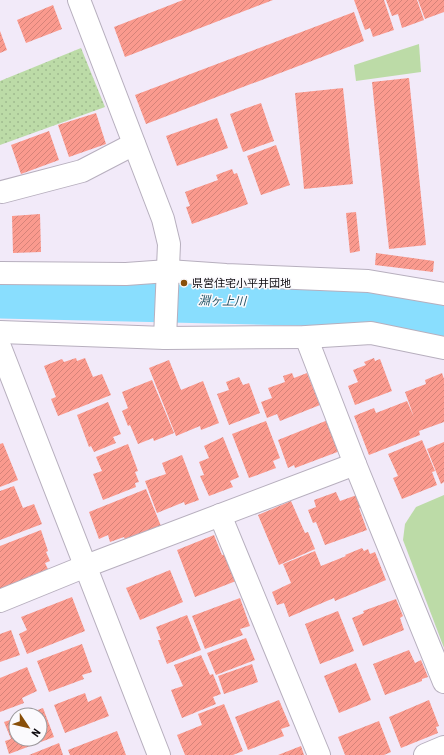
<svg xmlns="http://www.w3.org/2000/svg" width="444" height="755" font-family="'Roboto Condensed','Noto Sans JP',sans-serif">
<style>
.grass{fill:url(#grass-dots)}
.park{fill:#bcdba7}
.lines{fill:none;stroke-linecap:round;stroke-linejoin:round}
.river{stroke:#89defe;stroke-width:45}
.building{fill:url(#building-hatch)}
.minor-casing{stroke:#b7afbe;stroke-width:24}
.tertiary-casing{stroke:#b7afbe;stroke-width:24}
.minor{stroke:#fff;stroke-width:22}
.tertiary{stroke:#fff;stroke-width:22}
.poi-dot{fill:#894f09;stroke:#fbfafd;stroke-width:1.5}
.labels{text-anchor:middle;stroke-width:3;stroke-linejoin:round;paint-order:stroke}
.poi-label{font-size:11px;fill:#0e0b10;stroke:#fbfafd;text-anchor:start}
.water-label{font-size:12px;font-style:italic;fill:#235365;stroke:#fbfafd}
</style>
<defs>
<pattern id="grass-dots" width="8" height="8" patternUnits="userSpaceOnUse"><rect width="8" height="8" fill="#bcdba7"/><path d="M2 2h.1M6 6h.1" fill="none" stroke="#a0bb8f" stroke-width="1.8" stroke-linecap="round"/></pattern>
<pattern id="building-hatch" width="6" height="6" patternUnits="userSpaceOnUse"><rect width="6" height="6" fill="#fa9a8e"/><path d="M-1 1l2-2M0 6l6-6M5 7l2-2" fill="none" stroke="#d58379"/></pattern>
</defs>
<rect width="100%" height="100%" fill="#f2eaf9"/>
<polygon class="grass" points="81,48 105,107 0,145 0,81"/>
<g class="park">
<polygon points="419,44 421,72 356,81 354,65"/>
<polygon points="444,495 444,648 403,540 405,524 416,507"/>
</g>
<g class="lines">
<polyline class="river" points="0,296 336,304 417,311 444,317"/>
</g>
<g class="building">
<polygon points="183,0 273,0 125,57 114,27"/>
<polygon points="354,0 384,0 394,30 373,37 370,28 365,30"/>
<polygon points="386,0 417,0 424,20 402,28 398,14 392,16"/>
<polygon points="418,0 444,0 444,12 425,19"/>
<polygon points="53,5 62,29 26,43 17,20"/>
<polygon points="354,12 364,41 146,124 135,95"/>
<polygon points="0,31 7,50 0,53"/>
<polygon points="409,78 426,245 389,249 372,82"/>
<polygon points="343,88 353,184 304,189 295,93"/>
<polygon points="261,103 274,141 243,152 230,114"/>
<polygon points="96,113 106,144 69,157 58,125"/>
<polygon points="217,118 228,148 177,166 166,136"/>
<polygon points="49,131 59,160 21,174 11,145"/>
<polygon points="276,145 290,185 261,195 247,156"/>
<polygon points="232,169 234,174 237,173 248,204 192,224 186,207 190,206 185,192 218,180 216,175"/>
<polygon points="356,212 360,251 350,253 346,213"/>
<polygon points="40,214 41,252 13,253 12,216"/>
<polygon points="376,253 434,261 433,272 375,265"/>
<polygon points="76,358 77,361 85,358 93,377 102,374 111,395 58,416 51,399 56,397 44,366 62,359 64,362"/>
<polygon points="374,358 375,361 380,359 392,391 355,405 348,386 358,382 353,370 366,365 364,362"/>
<polygon points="169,360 181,390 203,381 219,423 201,430 200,426 176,436 149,368"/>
<polygon points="292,373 294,378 307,373 320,405 280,421 277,414 267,418 261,402 272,398 268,388 285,382 283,376"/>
<polygon points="442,373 444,379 444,422 419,431 420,435 369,455 354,416 374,408 376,413 407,401 414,417 405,392 426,384 425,380"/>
<polygon points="239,377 243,385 249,383 260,413 229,425 217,394 229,390 226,382"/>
<polygon points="152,380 174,433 154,441 153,438 138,444 130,425 128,426 122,411 128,408 122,392"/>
<polygon points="108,402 121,434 113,437 116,443 94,452 91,446 89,447 77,415"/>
<polygon points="328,420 340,451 295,468 294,465 288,468 278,440"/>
<polygon points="266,421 280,458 273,461 276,468 249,478 232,434"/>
<polygon points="223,437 239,477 230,481 233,487 209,496 200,476 204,475 199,462 209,458 204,446"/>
<polygon points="422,440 435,471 432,472 437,485 402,499 393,478 398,476 388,454"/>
<polygon points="444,442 444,482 441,484 427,449"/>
<polygon points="3,443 18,480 0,487 0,444"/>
<polygon points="128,444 138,471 135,472 139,482 135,483 136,487 103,500 93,474 102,471 96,457"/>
<polygon points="182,455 199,500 185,505 184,502 157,513 145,481 166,474 162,463"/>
<polygon points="14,486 23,508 34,504 42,524 0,540 0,491"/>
<polygon points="146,489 161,526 125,540 124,537 110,542 108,535 99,539 89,512"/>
<polygon points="336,492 340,501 357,495 362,507 359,508 367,530 325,545 316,522 313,523 308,510 316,507 314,500"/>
<polygon points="291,501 305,533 308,532 315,549 279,565 258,515"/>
<polygon points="41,530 48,551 46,552 50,561 45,563 48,569 28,577 29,580 0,589 0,546"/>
<polygon points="214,535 222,555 226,554 236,581 195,597 177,550"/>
<polygon points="362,548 364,551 368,549 370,554 375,552 386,580 335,601 334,598 289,617 284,603 277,605 272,592 291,583 283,564 315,551 321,566 346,556 345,555"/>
<polygon points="170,570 183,602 140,620 126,588"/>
<polygon points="72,597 85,631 27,654 19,634 27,630 21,617"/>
<polygon points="240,598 250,626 240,629 243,635 205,649 192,616"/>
<polygon points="396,599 403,616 400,618 404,630 363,646 352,618 364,613 363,611"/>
<polygon points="338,611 354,651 320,664 305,624"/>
<polygon points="187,615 201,650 167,664 158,640 161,640 156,627"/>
<polygon points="11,630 20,655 0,662 0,634"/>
<polygon points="246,638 255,660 216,675 207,653"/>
<polygon points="82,644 92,672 82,675 84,679 49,692 37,661"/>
<polygon points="409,650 415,663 421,660 428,677 422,679 422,681 385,695 373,664"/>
<polygon points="201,655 210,675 213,674 221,694 213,697 216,704 182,718 171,690 183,686 174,665"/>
<polygon points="356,663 371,700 339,713 324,676"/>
<polygon points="252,664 258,682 224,694 218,676"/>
<polygon points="27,667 37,691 22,698 24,703 0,712 0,678"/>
<polygon points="85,693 88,702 101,696 109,716 65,733 54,705"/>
<polygon points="279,700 290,726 281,729 284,736 248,750 235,717"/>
<polygon points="429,700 439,726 436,727 438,733 401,748 389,717"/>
<polygon points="224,704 243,751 233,755 185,755 177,735 202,725 198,714"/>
<polygon points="43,708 54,737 9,754 5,741 11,739 4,722 16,718 16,739 40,739 40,715 24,715"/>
<polygon points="379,721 391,752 384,755 345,755 338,737"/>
<polygon points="117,731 126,755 70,755 68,750"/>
<polygon points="59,743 63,755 29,755"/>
<polygon points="301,746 304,755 278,755"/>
</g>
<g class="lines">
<g class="minor-casing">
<g id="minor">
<polyline points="79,0 163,219 169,244 165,338"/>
<polyline points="2,192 82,171 134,144"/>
<polyline points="0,273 126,274 168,271 226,275 368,281 444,294"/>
<polyline points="0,332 165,338 306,337 371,333 444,348"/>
<polyline points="306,337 355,464 444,682"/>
<polyline points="220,515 319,755"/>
<polyline points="0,601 86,566 355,464"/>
<polyline points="425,755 444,747"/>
</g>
</g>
<g class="tertiary-casing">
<polyline id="tertiary" points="0,347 159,755"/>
</g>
<use href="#minor" class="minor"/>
<use href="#tertiary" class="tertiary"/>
</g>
<circle class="poi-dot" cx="184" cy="283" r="4"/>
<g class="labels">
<g class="poi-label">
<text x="192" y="287">県営住宅小平井団地</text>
</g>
<g class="water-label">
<text transform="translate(222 301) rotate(1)" y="4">淵ヶ上川</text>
</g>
</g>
<g transform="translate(28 727) rotate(125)"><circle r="19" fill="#fbfafd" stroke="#9c9a9e"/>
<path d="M0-3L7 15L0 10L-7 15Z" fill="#894f09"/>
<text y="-6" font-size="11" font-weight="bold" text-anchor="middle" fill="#0e0b10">N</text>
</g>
</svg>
